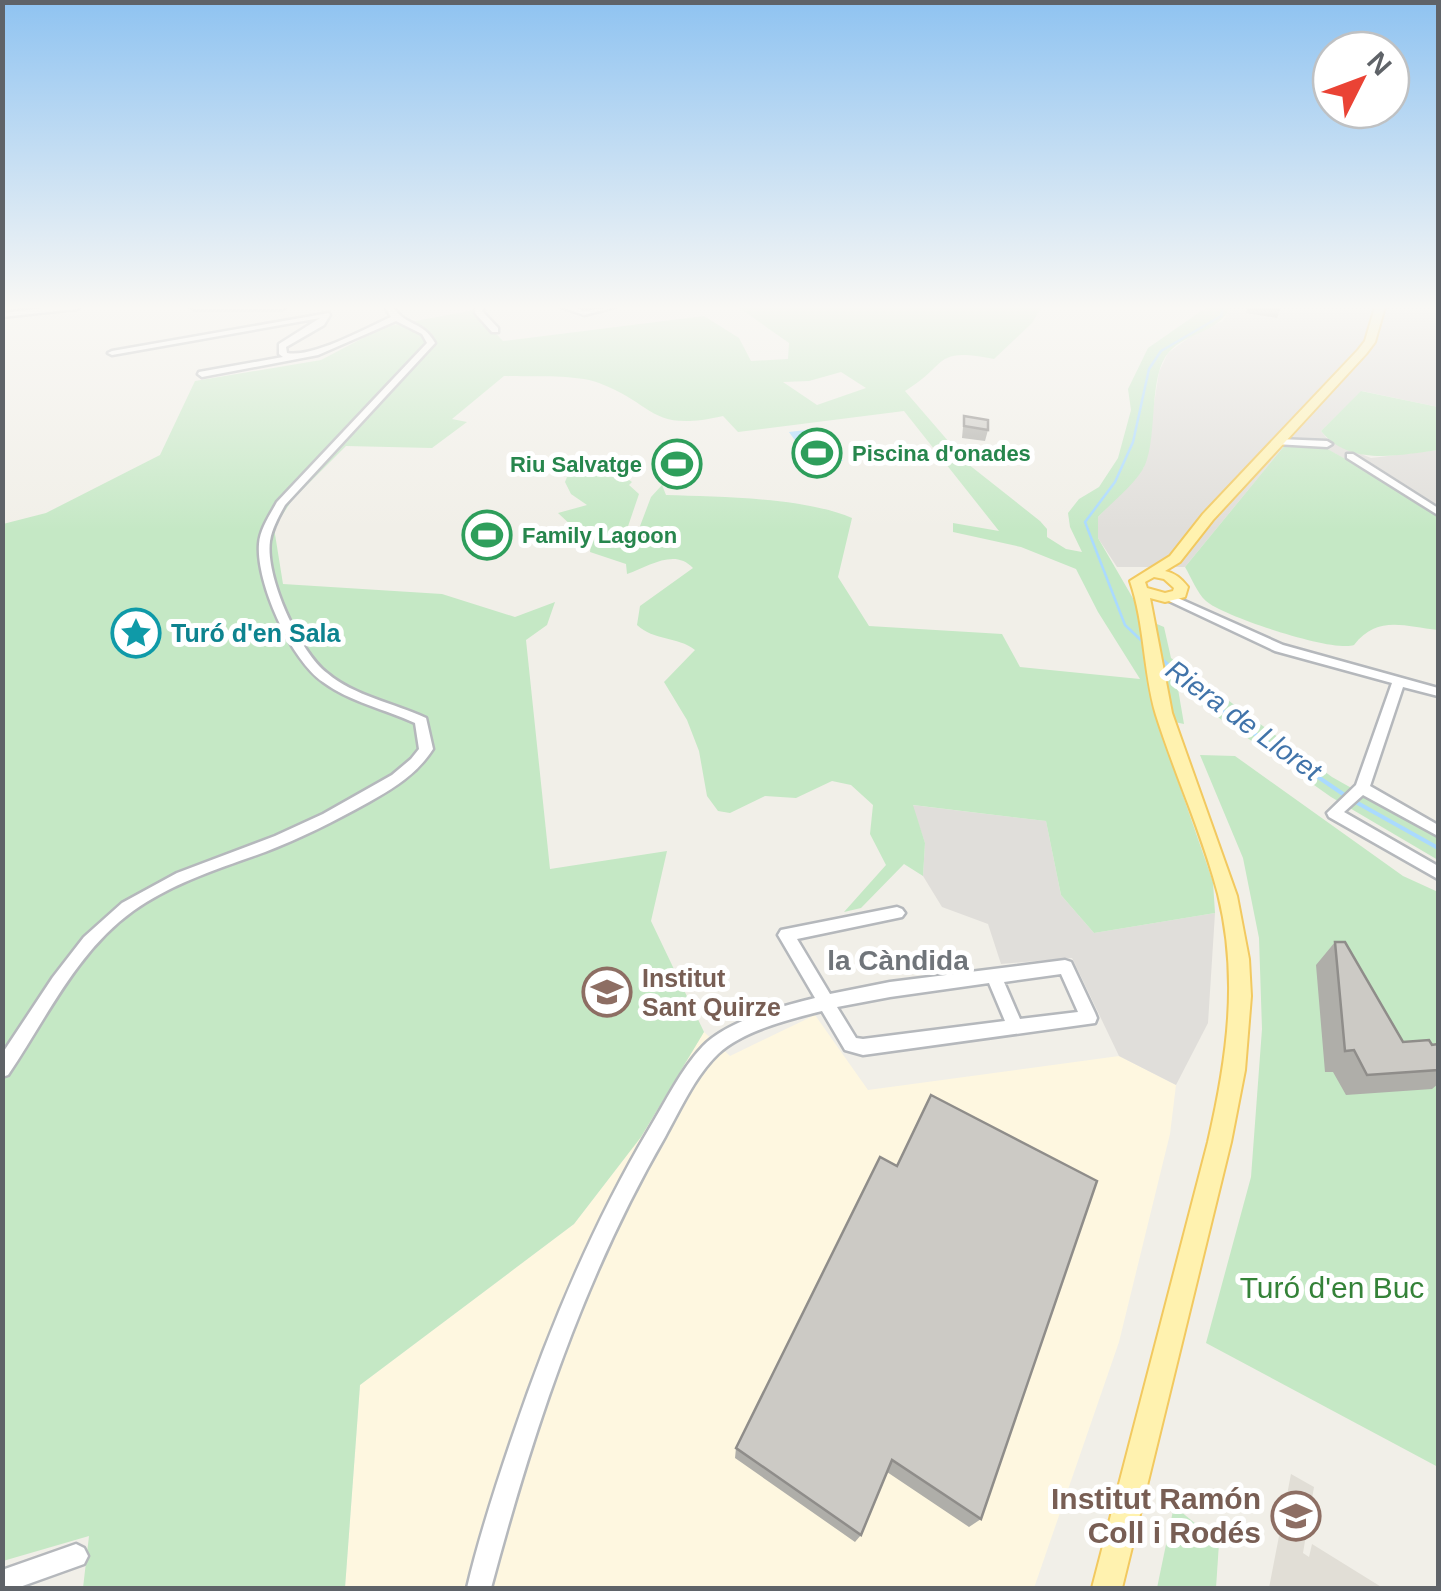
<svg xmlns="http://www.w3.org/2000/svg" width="1441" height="1591" font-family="Arial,sans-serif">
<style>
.commercial{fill:#fef7e0}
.industrial{fill:#e0deda}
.education{fill:#e1ded6}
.green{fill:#c5e8c5;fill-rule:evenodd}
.water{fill:#aadaff}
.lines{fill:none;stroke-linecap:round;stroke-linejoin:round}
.stream-far1{stroke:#aadaff;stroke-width:2.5}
.stream{stroke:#aadaff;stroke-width:4}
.minor-casing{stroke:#b5b8bc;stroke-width:5}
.major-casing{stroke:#f2c960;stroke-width:4}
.minor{fill:#fff;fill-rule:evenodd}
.major{fill:#fff2af;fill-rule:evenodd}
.wall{fill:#afaea9}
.building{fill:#cccac5;stroke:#8f8d8a;stroke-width:2.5}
.labels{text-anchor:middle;stroke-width:10;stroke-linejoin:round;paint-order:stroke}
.far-leisure-label{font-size:22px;font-weight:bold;fill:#27864d;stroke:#fff;text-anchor:start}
.culture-label{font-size:25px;font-weight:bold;fill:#0d838f;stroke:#fff;text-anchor:start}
.education-label{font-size:25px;font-weight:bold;fill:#785e54;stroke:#fff;text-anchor:start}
.water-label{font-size:28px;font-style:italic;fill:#4174aa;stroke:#fff}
.neighbourhood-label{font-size:28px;font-weight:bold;fill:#70757a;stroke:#fff}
.near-park-label{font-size:30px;fill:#348238;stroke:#fff}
.near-education-label{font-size:30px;font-weight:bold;fill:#785e54;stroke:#fff;text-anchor:end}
</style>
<rect width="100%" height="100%" fill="#f1efe8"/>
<polygon class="commercial" points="815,1015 868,1090 1119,1056 1176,1085 1170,1134 1119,1342 1034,1588 345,1588 360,1385 574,1224 641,1137 704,1032 730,1056"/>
<g class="industrial">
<polygon points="1230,307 1438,307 1438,407 1362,391 1321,431 1329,441 1371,458 1438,450 1438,518 1426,506 1324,447 1285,445 1185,567 1117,567 1098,538 1098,517 1144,467 1159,372 1168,353 1194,334 1223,321"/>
<polygon points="912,805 1046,821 1061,895 1094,933 1215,913 1208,1023 1176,1085 1119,1056 1072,958 1001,964 988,924 942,907 923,876 925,843"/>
</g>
<polygon class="education" points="1291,1474 1314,1487 1303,1553 1309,1557 1312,1544 1383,1588 1269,1588"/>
<g class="green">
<path d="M738,307H1042L1032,323L994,359C932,347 950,364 905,391L968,464L1040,521L1047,529V537L1066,549L1082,552L1070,527L1068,513L1079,499L1099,487L1118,458L1131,410L1128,389L1148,348L1207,307H1230C1220,332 1187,332 1169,352C1148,375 1158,434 1145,465C1137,483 1112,502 1098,517V538L1145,619L1164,627L1171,658L1332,777L1438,837V860L1331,797L1178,689L1184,724L1156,718L1213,882L1215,913L1094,933L1061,895L1046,821L913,805L925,843L923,876L904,864L861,908L844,912L886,865L870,834L873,805L851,785L832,781L796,798L765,796L730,813L718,811L707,796L699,751L687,720L664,682L695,650C677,636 654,641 637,625L640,606L693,568C675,548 649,566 627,574L626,564L590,552L591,544L558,513L587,505L571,494L565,482L567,477L605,463L636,470L620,474L632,482L629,485L639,494L623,541L634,542L651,497L662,485L666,495C720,497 803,497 852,518L838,577L869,626L1002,634L1020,667L1140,679L1098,612L1076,569L1021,547L953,532V523L999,531L904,411L738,432L723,416C649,433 656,404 599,383C576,374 530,377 504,376L452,419L467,422L432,448L346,446L292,500L274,528L283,584L442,594L515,617L555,602L547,625L526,640L550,869L667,851L651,921L704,1032L641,1137L574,1224L360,1385L345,1588H83L89,1536L3,1561V524L46,513L160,455L195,381L321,360L384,327L474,310L503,341L704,316L739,338L751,361L788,359L789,343ZM841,372L866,388L817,405L783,382L809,381Z"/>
<path d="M1361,391L1438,407V450C1399,455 1350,467 1321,431Z"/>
<path d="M1285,445L1324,447L1415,498L1438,518V630C1403,626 1377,615 1354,645C1334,653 1222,616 1206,601C1197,593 1191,577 1185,567Z"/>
<polygon points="1200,755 1235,756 1403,876 1438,892 1438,1467 1206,1343 1251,1177 1262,1029 1259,938 1243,858"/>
<polygon points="1174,1506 1219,1543 1216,1588 1157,1588"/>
</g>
<polygon class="water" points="814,429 825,446 843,461 804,466 799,446 789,432"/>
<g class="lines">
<polyline class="stream-far1" points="1144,643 1125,625 1085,522 1115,482 1133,442 1149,369 1161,351 1221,316 1224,307"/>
<g class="stream">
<polyline points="1161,659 1227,715 1346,796"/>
<polyline points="1354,801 1438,848"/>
</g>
<g class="minor-casing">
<g id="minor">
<polygon points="54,307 80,307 76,309 2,317 2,313"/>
<polygon points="190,307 286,307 282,309 194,309"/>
<path d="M385,307H393C406,327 422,320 435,343L285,505C279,516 272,528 270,541C265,577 299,651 327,673C354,696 394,703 426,718L433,749C417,774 394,788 369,802C335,821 301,838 265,852C220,868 172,883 133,911C77,951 46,1019 8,1075L2,1077V1054L53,977L84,937L122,903L177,873L275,836L323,814L392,775L411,759L419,749L415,723C385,709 350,702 323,682C291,660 256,583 259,544C260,529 270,515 277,502L427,343L422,334L396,321L318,355L202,377L198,374L199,372L283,357L279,354V344L320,318L112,355L108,353L112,351L329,313L330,315L324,325L286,347L287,353C313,358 366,328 391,317Z"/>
<polygon points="476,307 484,307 482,311 498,328 498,332 492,332 475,313"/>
<polygon points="561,307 573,307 584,311 615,307 584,315"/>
<polygon points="1278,439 1327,441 1332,444 1327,447 1275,444 1273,442"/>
<polygon points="1347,454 1353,454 1438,508 1438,515 1347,458"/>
<polygon points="1171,595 1283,645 1438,688 1438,696 1403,687 1370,786 1438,825 1438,836 1363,795 1344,812 1438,866 1438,879 1329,817 1327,813 1356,785 1392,683 1275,651 1167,600 1167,596"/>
<path d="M897,907L902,909L905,913L902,917L797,939L830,994L890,982L1065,960L1071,962L1095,1013L1097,1018L1095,1023L863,1055L845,1050L822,1011C790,1019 742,1031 718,1054C695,1076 680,1110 665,1137C583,1279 533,1431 491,1588H467C479,1537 496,1485 513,1435C549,1329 592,1225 649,1129C666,1101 681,1069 703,1046C727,1021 782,1006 815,998L781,940L778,935L781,930ZM1061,974L1078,1012L1020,1019L1004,982ZM989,983L1005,1021L863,1039L856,1038L837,1007L890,997Z"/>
<polygon points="76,1544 84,1548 88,1556 84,1564 17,1588 2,1588 2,1570"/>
</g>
</g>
<g class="major-casing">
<path id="major" d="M1375,307H1385L1375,342L1366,354L1213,520L1180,562L1165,571C1175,573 1182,579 1188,587L1185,597L1165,602L1150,598L1172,713L1237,896L1249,959L1251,996L1245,1070L1231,1142L1122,1588H1092L1208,1142C1227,1060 1239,978 1218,894C1202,833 1175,775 1156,715C1143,671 1145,625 1130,581L1170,556L1203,514L1358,350L1365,341ZM1154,577L1164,579L1174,588L1173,591L1165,593L1147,588L1145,582Z"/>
</g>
<use href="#minor" class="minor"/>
<use href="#major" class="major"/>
</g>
<g class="wall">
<polygon points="1248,307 1281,307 1277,318 1246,313"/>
<polygon points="964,416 988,430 985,441 962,438"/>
<polygon points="1335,942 1403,1042 1438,1044 1438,1084 1432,1089 1346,1095 1333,1072 1325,1072 1316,965"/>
<polygon points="880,1157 981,1519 969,1527 887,1472 861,1535 855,1542 735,1458 736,1448"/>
</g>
<g class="building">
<polygon points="964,416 988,420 988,430 964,426"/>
<polygon points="1335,942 1345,942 1403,1042 1429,1040 1432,1045 1438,1044 1438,1070 1367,1075 1354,1050 1345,1051"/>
<polygon points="931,1095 1097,1181 981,1519 892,1460 861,1535 736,1448 880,1157 897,1166"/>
</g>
<linearGradient id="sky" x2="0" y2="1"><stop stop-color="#8fc3f1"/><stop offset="0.58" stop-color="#f9f8f5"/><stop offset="1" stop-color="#f9f8f5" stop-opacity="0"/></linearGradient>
<rect width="1441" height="530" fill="url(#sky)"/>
<defs>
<g id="stadium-ring" transform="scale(2.5)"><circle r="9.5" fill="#fff" stroke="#2e9e5b" stroke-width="1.5"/><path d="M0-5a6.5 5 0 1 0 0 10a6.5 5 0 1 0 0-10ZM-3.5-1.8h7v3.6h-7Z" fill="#2e9e5b"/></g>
<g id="sight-ring" transform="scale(2.5)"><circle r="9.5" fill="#fff" stroke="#0f9aa8" stroke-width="1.5"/><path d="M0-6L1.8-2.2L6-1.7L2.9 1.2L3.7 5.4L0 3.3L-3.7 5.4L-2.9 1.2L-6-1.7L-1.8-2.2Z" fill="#0f9aa8"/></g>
<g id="school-ring" transform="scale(2.5)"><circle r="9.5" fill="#fff" stroke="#8d6e63" stroke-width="1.5"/><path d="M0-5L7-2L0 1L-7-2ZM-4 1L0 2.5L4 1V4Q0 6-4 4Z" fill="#8d6e63"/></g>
</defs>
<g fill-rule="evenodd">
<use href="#stadium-ring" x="817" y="453"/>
<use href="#stadium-ring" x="677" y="464"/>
<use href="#stadium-ring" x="487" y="535"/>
<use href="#sight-ring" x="136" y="633"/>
<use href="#school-ring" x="607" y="992"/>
<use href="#school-ring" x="1296" y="1516"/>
</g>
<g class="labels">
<g class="far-leisure-label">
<text x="852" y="461">Piscina d'onades</text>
<text x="642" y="472" text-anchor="end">Riu Salvatge</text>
<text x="522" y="543">Family Lagoon</text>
</g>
<g class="culture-label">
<text x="171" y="642">Turó d'en Sala</text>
</g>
<g class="education-label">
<text x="642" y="987">Institut<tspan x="642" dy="29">Sant Quirze</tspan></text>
</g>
<g class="water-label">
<text transform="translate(1244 720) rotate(36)" y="10">Riera de Lloret</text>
</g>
<g class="neighbourhood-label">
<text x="898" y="970">la Càndida</text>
</g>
<g class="near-park-label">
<text x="1332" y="1298">Turó d'en Buc</text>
</g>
<g class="near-education-label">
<text x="1261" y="1509">Institut Ramón<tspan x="1261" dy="34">Coll i Rodés</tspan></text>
</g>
</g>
<rect width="1441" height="1591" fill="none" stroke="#5f6368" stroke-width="10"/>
<g transform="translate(1361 80) rotate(48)"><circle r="48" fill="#ffffff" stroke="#bfc1c3" stroke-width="2.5"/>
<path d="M0-8L18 38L0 25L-18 38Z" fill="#ea4335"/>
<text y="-15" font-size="28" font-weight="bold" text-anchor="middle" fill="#5f6368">N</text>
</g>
</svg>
